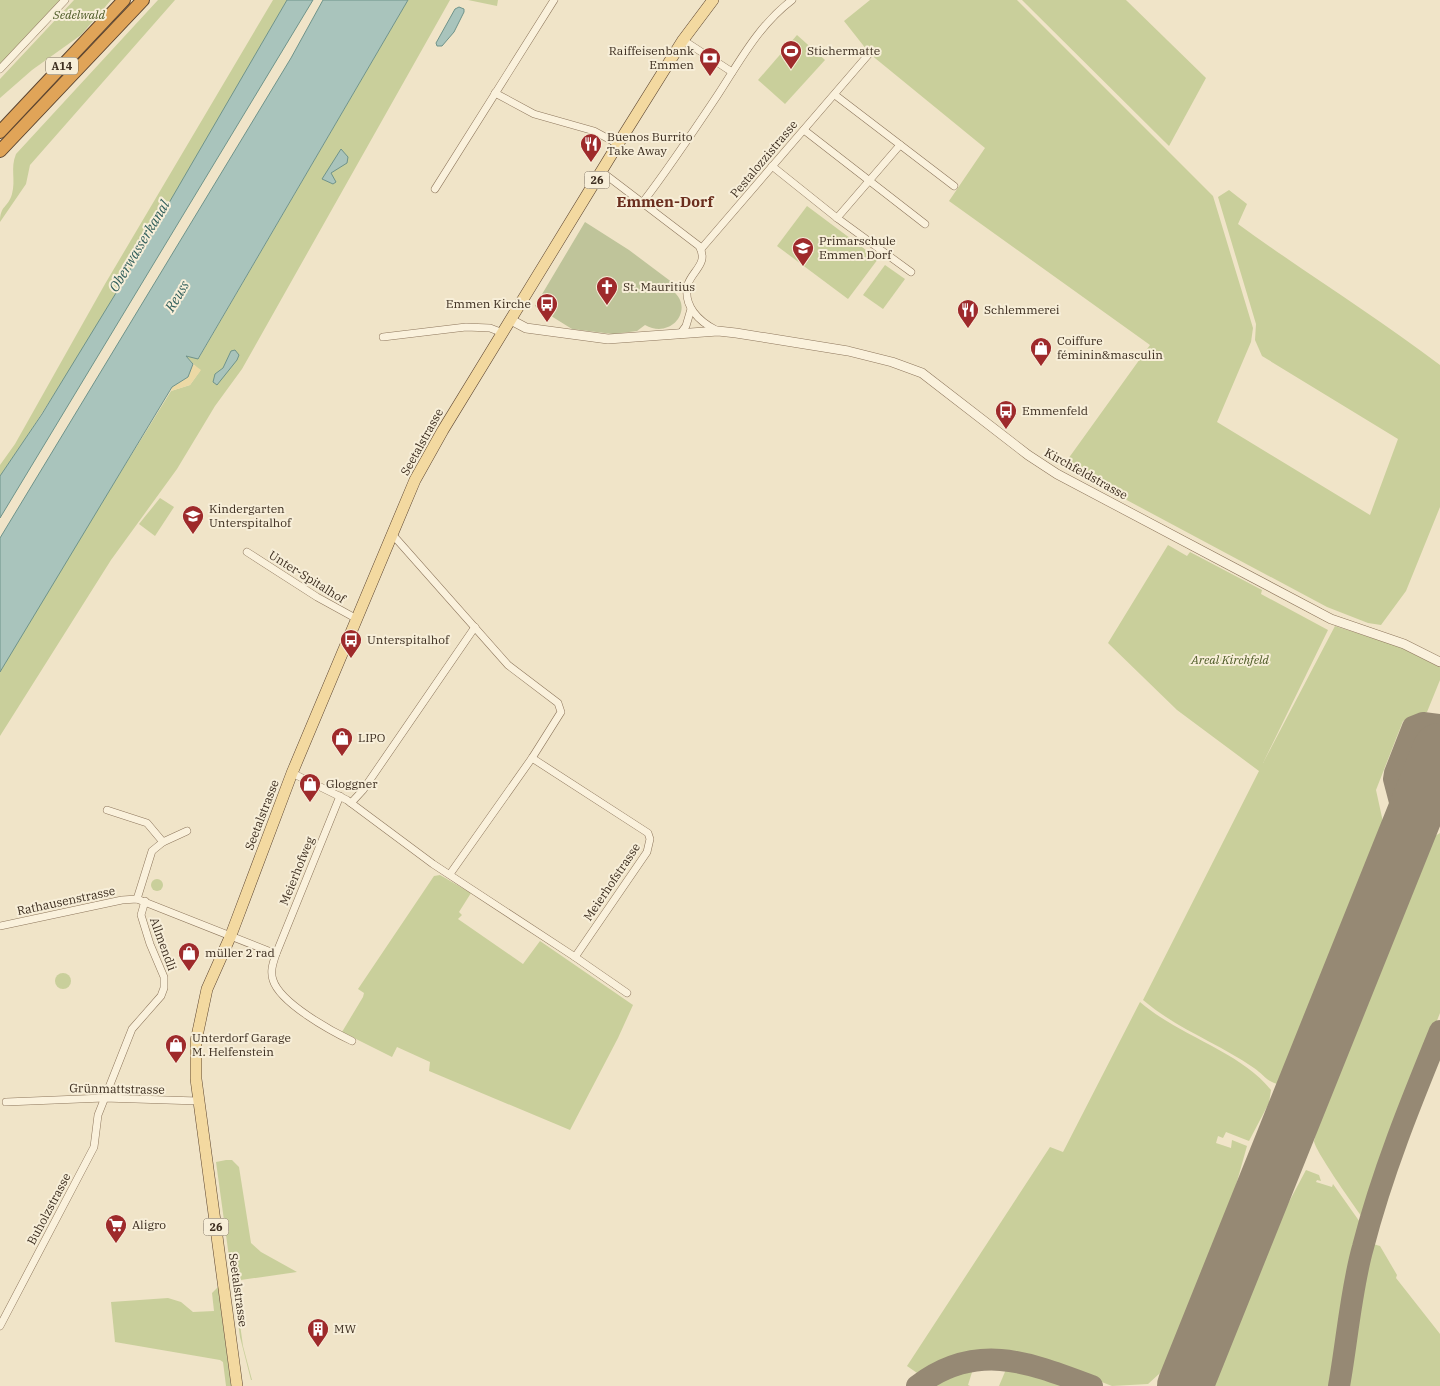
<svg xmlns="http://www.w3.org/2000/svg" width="1440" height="1386" font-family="'IBM Plex Serif',serif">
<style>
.green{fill:#c9cf9b}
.sand{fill:#ecd9a5}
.cemetery{fill:#bfc49a}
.water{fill:#a9c4bc;stroke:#6f938a}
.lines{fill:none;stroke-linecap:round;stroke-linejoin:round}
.taxiway{stroke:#968974;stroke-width:22}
.runway{stroke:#968974;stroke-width:56}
.minor-casing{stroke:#8d765c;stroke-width:8}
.tertiary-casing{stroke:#8d765c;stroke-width:10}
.primary-casing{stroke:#5b4430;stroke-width:12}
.motorway-casing{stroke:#5b4430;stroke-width:14}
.minor{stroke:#faf1dc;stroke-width:7}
.tertiary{stroke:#faf1dc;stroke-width:9}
.primary{stroke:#f3d9a0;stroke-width:11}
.motorway{stroke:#e0a458;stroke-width:12}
.labels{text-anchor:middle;stroke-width:4;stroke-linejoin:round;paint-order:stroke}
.shield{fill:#f7eed8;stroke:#756857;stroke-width:1}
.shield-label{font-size:11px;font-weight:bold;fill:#3d2e20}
.park-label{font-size:12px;font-style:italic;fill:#4d5a26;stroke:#f7eed8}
.poi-label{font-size:12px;fill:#3d2e20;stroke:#f7eed8;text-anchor:start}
.street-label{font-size:12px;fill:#3d2e20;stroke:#f7eed8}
.water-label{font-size:14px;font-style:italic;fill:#2f5d5a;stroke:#f7eed8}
.quarter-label{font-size:15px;font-weight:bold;fill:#6b2e1e;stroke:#f7eed8}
</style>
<rect width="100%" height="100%" fill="#f0e4c8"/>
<g class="green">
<polygon points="0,0 60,0 0,64"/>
<polygon points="74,0 111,0 81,35 32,70 0,98 0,79"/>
<path d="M158,0H175L30,165L26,184L0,222C0,205 8,208 12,194C16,180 10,168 16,154Z"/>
<path d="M273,0H287C194,160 105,323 0,476V465L15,444L105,284Z"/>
<polygon points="408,0 450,0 242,369 215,406 177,469 111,560 0,736 0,672 30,619 171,391 190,385 200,371 186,356 199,358"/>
<polygon points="468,0 498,0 497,6"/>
<path d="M870,0H1017L1213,196L1253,328L1251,342L1217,422L1370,515L1398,439L1262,356L1255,340L1256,324L1218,197L1229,190L1247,204L1238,224C1304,272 1374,315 1440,365V507L1406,591L1381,625L1368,623L1327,607L1063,466L1150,345L949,201L985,148L870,54L844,21Z"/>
<polygon points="1022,0 1126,0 1206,78 1169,146"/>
<polygon points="797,35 825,60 785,104 758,80"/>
<polygon points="807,206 878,259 848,299 777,246"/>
<polygon points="885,265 905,279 883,309 863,295"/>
<polygon points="160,498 174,507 155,536 139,524"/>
<path d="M1168,545L1187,556L1190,552L1262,590L1261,594L1328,630L1263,763L1335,626L1400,647L1440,666V680L1427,712L1403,721L1376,790L1383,822L1279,1084C1268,1083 1263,1074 1254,1068C1218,1043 1177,1029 1143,1000L1259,771L1177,710L1108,643Z"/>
<path d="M1440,833V1013L1378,1169L1363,1218C1356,1209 1314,1149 1314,1141L1321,1114L1430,839Z"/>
<polygon points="440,875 471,893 459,912 462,915 458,919 523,964 540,941 633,1005 618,1038 570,1130 429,1071 430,1062 397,1047 392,1057 342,1032 363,997 364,993 358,989 434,876"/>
<circle cx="157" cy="885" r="6"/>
<circle cx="63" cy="981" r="8"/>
<path d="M1140,1002C1179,1036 1240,1051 1271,1090L1269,1103L1249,1141L1226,1132L1223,1138L1218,1136L1216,1143L1231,1148L1232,1140L1247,1146L1229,1210L1169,1365L1148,1384L1112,1386L1030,1354L993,1349L954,1355L920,1375L907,1366L1050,1147L1063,1152Z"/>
<polygon points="226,1160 232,1160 239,1167 251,1243 261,1252 297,1272 234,1281 243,1346 252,1380 251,1380 240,1337 216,1162"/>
<polygon points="1306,1170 1319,1175 1321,1181 1317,1180 1316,1182 1332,1187 1333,1184 1362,1225 1333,1386 1212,1386 1274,1230"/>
<polygon points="1370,1243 1380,1246 1397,1275 1396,1278 1440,1334 1440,1386 1345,1386"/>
<polygon points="218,1287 231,1386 226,1386 223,1362 220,1360 115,1342 111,1302 168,1298 181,1302 193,1312 214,1311 212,1293"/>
<polygon points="1007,1367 1029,1372 1068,1386 999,1386"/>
<path d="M973,1369L968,1385L970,1386H931C943,1377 957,1370 973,1369Z"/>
</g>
<polygon class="sand" points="193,364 201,370 190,385 171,391 172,387 188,377"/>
<path class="cemetery" d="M585,222L629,250L677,286L673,291C695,309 671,340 645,325L637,331L613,334L572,329L535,306Z"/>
<g class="water">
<polygon points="287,0 313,0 0,518 0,476 42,414 127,275"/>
<polygon points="323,0 408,0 198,359 186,356 193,364 188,377 172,387 0,672 0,538 291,58"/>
<polygon points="459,7 464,9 464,12 454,32 442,46 437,46 436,43 455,9"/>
<polygon points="341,149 348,157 347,163 331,173 336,182 333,184 322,179"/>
<polygon points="235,350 239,355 237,360 217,385 213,382 215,374 223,368 231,351"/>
</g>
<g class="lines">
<g class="taxiway">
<polyline points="1427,781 1440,765"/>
<polyline points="1412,822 1420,813 1440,807"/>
<polyline points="1406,836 1406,825 1394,779 1395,773 1413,727 1423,723 1440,725"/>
<path d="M917,1386C976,1341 1028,1362 1092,1386"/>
<polyline points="1189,1386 1191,1371"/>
<path d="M1339,1386C1347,1342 1351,1289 1363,1247C1382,1173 1411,1102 1440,1031"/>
</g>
<polyline class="runway" points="1185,1386 1440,751"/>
<g class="minor-casing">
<g id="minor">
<polyline points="683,40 732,72"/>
<polyline points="0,69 65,0"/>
<polyline points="495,93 534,114 594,131 618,144"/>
<polyline points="835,95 954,186"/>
<polyline points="804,130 925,224"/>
<polyline points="772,166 837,218 911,272"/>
<path d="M602,172L699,246C709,263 693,270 688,284C682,306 700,322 716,330"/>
<polyline points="435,189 554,0"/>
<path d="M643,202C669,168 693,132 717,96C740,61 758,26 792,0"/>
<polyline points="837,218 900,145"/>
<polyline points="701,249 868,55"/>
<polyline points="680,334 686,326 691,309"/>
<polyline points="383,337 466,327 490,328 503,333"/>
<polyline points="392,534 508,665 558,703 561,712 532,758 450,874"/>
<polyline points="247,552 317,597 357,619"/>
<polyline points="292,773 347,800 433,864 575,957 647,852 650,839 648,833 532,758"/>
<polyline points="351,803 363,790 475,627"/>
<polyline points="107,810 147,823 163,842"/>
<polyline points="137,899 152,851 163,842 187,831"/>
<path d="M0,926L122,900L137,899L276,954C273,963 270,971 273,980C280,1003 331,1031 352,1041"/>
<polyline points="276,954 340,796"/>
<polyline points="575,957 627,993"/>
<polyline points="6,1102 104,1098 198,1101"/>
<polyline points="0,1326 94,1147 98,1115 132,1029 161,996 164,988 164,977 150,944 141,915 145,901"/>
</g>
</g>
<g class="tertiary-casing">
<polyline id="tertiary" points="511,320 526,328 608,339 718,331 736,333 848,351 892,362 922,373 1028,455 1057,474 1331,619 1404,644 1440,662"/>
</g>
<g class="primary-casing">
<polyline id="primary" points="237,1386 196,1079 196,1041 207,989 231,935 292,773 415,480 443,430 618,144 683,40 713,0"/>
</g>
<g class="motorway-casing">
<g id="motorway">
<polyline points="0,132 124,0"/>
<polyline points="0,151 143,0"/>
</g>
</g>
<use href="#minor" class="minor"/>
<use href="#tertiary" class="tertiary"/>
<use href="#primary" class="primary"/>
<use href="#motorway" class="motorway"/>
</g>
<defs>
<g id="stadium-pin" transform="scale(1.125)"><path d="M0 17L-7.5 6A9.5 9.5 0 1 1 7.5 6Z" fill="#9e2a2b" stroke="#f7eed8"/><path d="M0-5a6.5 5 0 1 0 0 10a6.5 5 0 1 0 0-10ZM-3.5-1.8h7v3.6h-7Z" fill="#fff"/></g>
<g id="bank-pin" transform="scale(1.125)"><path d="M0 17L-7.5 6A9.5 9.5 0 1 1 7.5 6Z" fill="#9e2a2b" stroke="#f7eed8"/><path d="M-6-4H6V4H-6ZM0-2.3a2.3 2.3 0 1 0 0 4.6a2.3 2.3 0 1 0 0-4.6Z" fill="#fff"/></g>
<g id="restaurant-pin" transform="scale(1.125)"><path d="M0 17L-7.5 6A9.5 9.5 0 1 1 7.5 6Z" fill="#9e2a2b" stroke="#f7eed8"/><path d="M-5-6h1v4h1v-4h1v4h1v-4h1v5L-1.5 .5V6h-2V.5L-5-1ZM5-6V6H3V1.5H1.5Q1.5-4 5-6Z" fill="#fff"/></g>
<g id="school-pin" transform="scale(1.125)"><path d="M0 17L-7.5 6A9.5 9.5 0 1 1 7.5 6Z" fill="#9e2a2b" stroke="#f7eed8"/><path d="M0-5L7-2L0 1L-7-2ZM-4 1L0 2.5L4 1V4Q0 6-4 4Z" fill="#fff"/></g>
<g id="church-pin" transform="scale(1.125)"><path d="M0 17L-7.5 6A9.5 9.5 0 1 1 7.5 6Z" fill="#9e2a2b" stroke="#f7eed8"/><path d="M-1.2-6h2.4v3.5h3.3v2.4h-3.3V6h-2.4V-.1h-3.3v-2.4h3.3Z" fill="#fff"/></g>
<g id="bus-pin" transform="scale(1.125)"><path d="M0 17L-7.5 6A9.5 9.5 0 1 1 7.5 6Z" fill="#9e2a2b" stroke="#f7eed8"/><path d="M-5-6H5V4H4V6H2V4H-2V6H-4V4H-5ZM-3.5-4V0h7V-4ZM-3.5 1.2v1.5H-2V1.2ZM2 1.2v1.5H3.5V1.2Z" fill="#fff"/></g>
<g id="shop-pin" transform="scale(1.125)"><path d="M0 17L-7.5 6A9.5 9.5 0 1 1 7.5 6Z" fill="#9e2a2b" stroke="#f7eed8"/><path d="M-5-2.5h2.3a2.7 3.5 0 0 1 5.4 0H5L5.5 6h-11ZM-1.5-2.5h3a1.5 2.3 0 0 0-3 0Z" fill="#fff"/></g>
<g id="supermarket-pin" transform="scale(1.125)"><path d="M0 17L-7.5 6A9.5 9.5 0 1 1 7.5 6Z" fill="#9e2a2b" stroke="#f7eed8"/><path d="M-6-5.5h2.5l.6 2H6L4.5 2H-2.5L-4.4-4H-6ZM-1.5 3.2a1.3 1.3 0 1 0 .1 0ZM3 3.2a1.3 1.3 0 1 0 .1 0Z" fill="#fff"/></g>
<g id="building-pin" transform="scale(1.125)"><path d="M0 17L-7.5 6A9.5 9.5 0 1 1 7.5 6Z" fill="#9e2a2b" stroke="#f7eed8"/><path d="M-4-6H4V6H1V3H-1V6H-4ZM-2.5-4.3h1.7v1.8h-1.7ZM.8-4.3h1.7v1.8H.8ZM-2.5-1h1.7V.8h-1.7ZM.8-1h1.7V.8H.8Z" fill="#fff"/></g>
</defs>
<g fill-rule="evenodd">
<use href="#stadium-pin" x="791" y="51"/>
<use href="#bank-pin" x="710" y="58"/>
<use href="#restaurant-pin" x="591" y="144"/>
<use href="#school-pin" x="803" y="248"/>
<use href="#church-pin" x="607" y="287"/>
<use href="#bus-pin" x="547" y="304"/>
<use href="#restaurant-pin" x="968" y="310"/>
<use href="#shop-pin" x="1041" y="348"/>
<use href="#bus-pin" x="1006" y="411"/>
<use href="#school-pin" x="193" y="516"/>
<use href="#bus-pin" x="351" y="640"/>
<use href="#shop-pin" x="342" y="738"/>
<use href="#shop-pin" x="310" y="784"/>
<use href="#shop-pin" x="189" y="953"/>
<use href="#shop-pin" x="176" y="1045"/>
<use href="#supermarket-pin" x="116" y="1225"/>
<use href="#building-pin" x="318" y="1329"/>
</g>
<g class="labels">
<g class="shield">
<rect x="46" y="57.5" width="32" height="17" rx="4"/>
<rect x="584.5" y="171.5" width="25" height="17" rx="4"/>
<rect x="203.5" y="1218.5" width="25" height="17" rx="4"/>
</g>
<g class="shield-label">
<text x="62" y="70">A14</text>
<text x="597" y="184">26</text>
<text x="216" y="1231">26</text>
</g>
<g class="park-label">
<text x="79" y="19">Sedelwald</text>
<text x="1230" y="664">Areal Kirchfeld</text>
</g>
<g class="poi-label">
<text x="694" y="55" text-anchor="end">Raiffeisenbank<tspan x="694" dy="14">Emmen</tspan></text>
<text x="807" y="55">Stichermatte</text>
<text x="607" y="141">Buenos Burrito<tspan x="607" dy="14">Take Away</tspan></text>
<text x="819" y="245">Primarschule<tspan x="819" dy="14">Emmen Dorf</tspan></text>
<text x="623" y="291">St. Mauritius</text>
<text x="531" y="308" text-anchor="end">Emmen Kirche</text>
<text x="984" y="314">Schlemmerei</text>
<text x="1057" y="345">Coiffure<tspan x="1057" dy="14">féminin&amp;masculin</tspan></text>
<text x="1022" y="415">Emmenfeld</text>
<text x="209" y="513">Kindergarten<tspan x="209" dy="14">Unterspitalhof</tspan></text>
<text x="367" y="644">Unterspitalhof</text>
<text x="358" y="742">LIPO</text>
<text x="326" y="788">Gloggner</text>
<text x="205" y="957">müller 2 rad</text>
<text x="192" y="1042">Unterdorf Garage<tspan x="192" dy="14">M. Helfenstein</tspan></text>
<text x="132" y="1229">Aligro</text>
<text x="334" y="1333">MW</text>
</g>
<g class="street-label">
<text transform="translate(764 159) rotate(-50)" y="4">Pestalozzistrasse</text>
<text transform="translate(422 442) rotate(-61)" y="4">Seetalstrasse</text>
<text transform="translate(1086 474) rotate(29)" y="4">Kirchfeldstrasse</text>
<text transform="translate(307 577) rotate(32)" y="4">Unter-Spitalhof</text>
<text transform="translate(262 815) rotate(-69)" y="4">Seetalstrasse</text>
<text transform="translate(297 871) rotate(-68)" y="4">Meierhofweg</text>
<text transform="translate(612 882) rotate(-56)" y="4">Meierhofstrasse</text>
<text transform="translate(66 901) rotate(-12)" y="4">Rathausenstrasse</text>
<text transform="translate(163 944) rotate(70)" y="4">Allmendli</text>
<text transform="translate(117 1089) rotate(1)" y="4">Grünmattstrasse</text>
<text transform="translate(49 1209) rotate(-62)" y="4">Buholzstrasse</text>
<text transform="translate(238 1290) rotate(82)" y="4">Seetalstrasse</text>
</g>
<g class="water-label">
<text transform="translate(139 246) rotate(-59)" y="5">Oberwasserkanal</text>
<text transform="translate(177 296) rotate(-59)" y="5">Reuss</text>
</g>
<g class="quarter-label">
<text x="665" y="207">Emmen-Dorf</text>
</g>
</g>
</svg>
